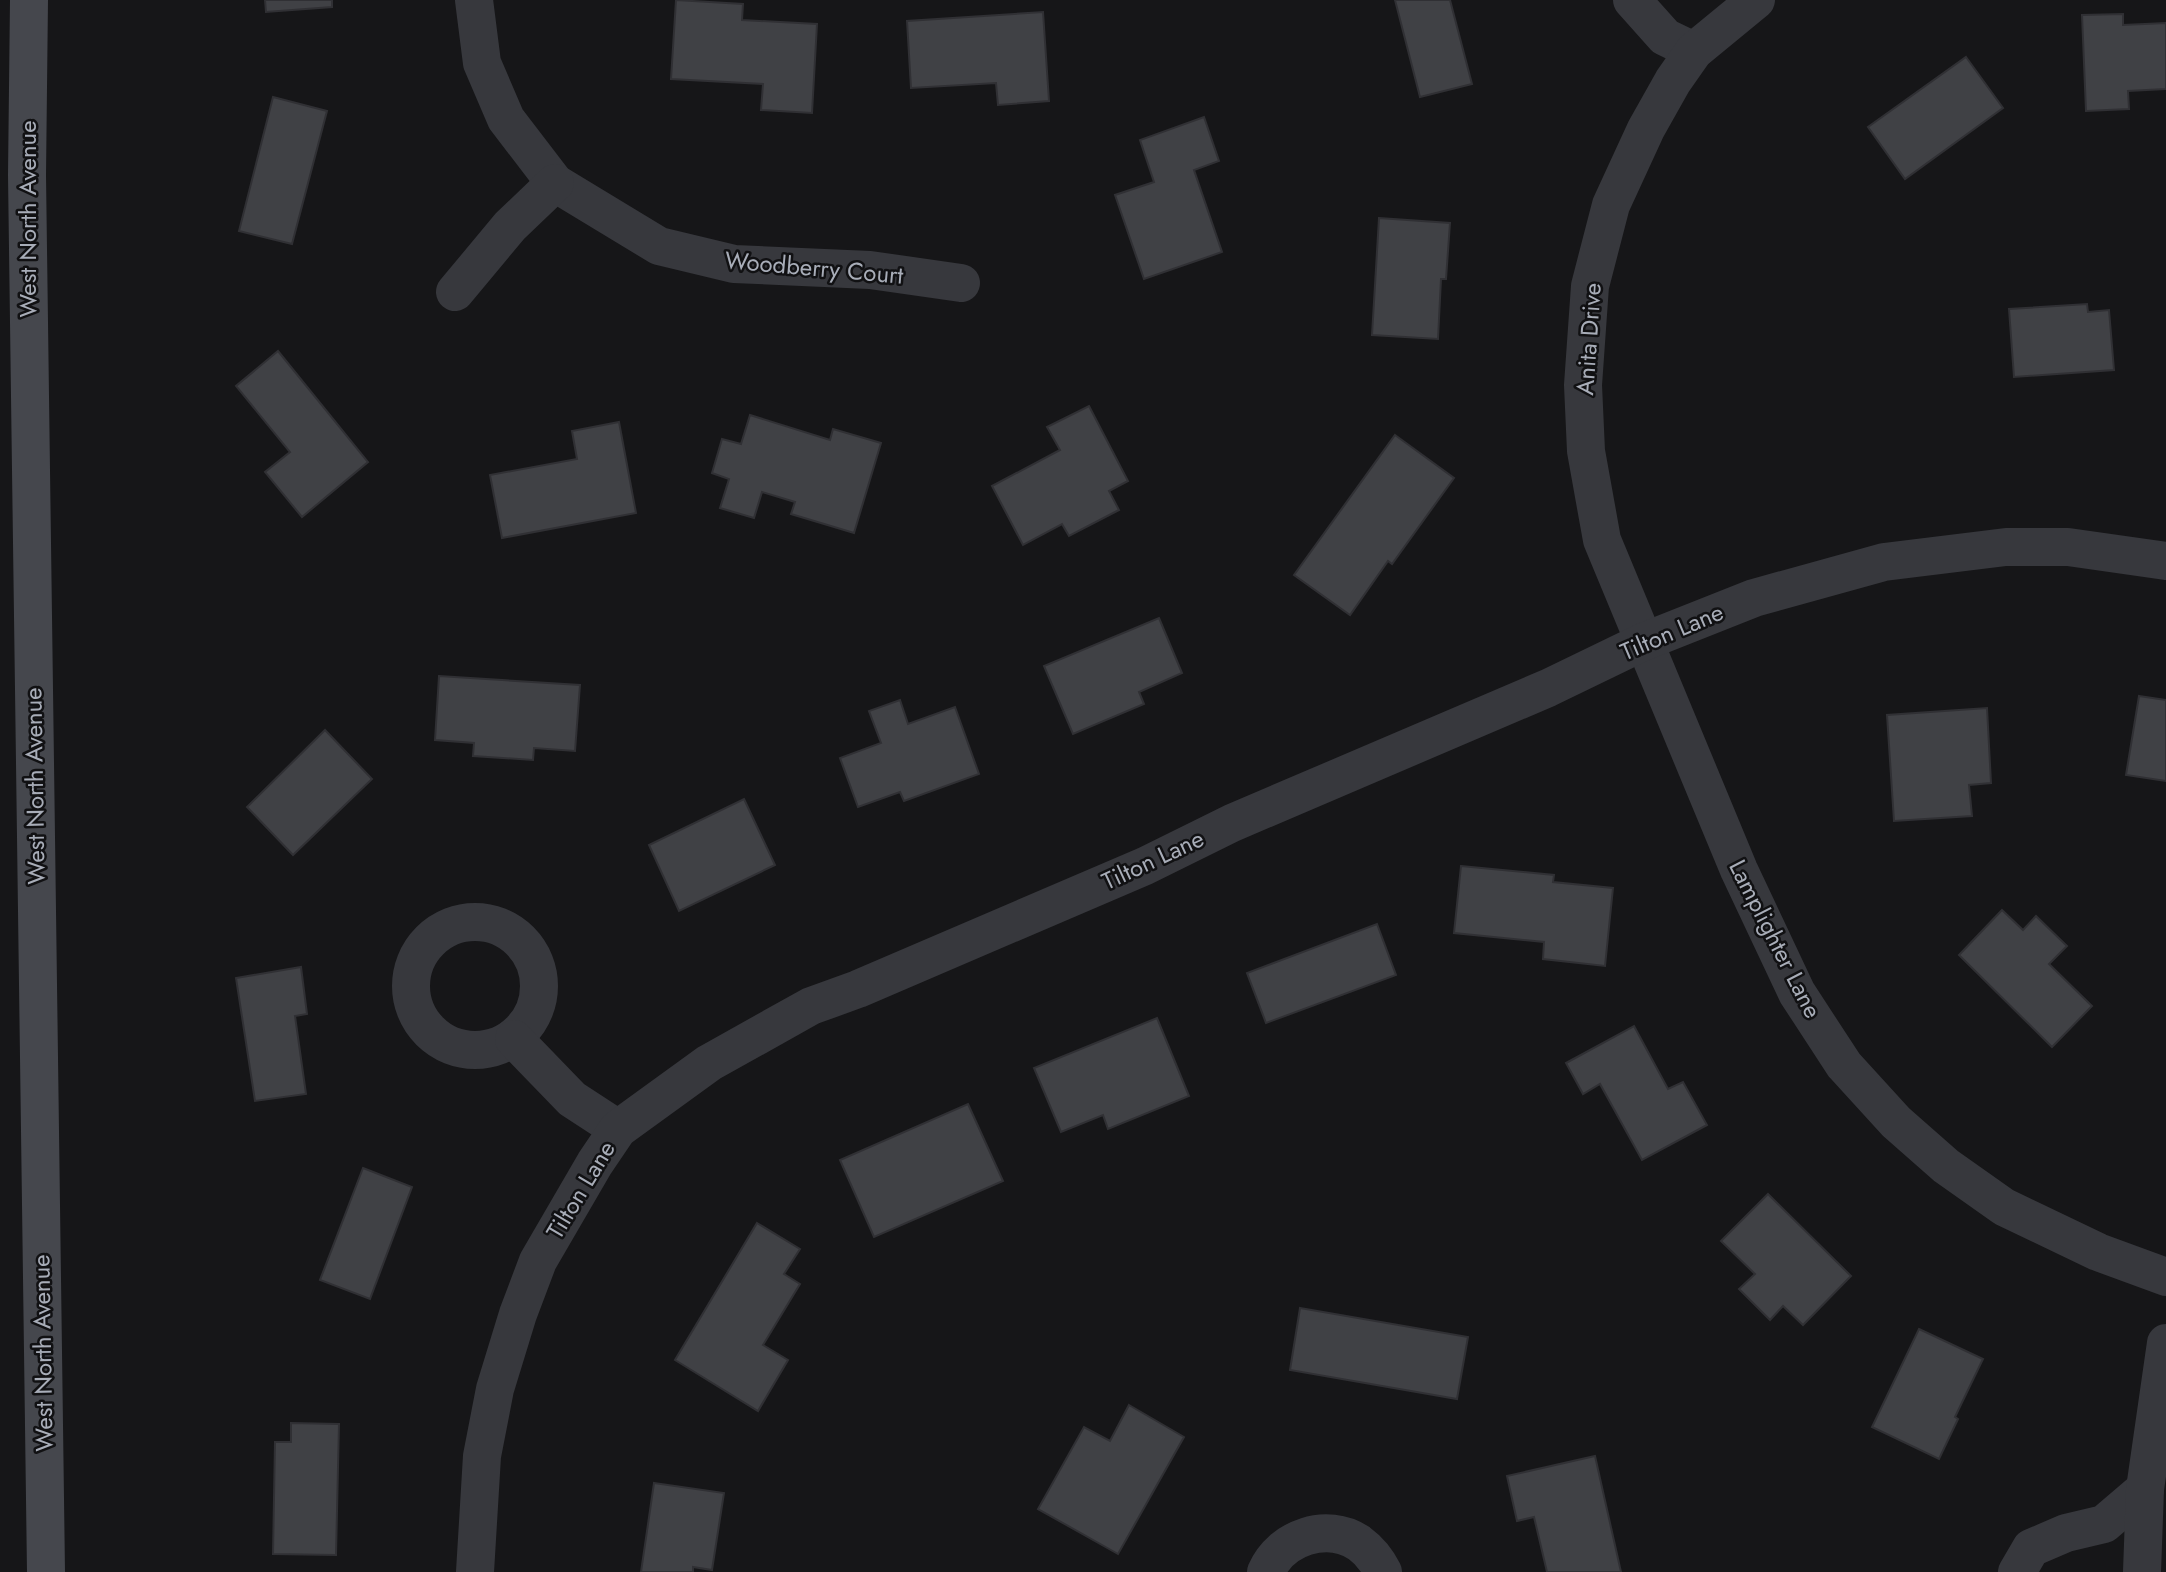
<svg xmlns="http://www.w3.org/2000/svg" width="2166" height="1572" font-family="Jost,sans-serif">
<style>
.building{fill:#404145;stroke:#303034;stroke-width:2}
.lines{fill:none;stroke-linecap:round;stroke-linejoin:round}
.minor{stroke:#37383d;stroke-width:38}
.secondary{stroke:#45474d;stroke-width:38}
.labels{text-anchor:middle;stroke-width:5;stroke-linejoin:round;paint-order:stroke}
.street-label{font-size:24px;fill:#a8adb8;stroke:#111113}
</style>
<rect width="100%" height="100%" fill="#161618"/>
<g class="building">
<polygon points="265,0 332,0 332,7 266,12"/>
<polygon points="676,0 743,4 742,20 817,24 812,113 761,110 763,84 671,79"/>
<polygon points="1395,0 1450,0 1472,84 1420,97"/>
<polygon points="1043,12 1049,101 998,105 996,83 911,88 907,21"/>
<polygon points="2123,14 2123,25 2166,23 2166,89 2128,91 2129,109 2086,111 2082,15"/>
<polygon points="1966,57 2003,108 1905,179 1868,127"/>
<polygon points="273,97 327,111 292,244 239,231"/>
<polygon points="1204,117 1219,161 1194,170 1222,252 1144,279 1115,195 1154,182 1140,140"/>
<polygon points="1379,218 1450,223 1446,279 1441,279 1438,339 1372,335"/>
<polygon points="2087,304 2088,312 2109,310 2114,370 2014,377 2009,309"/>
<polygon points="278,351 368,462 302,517 265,472 290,452 236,386"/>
<polygon points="1089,406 1128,481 1109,491 1119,510 1069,536 1062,524 1023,545 992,486 1060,450 1047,427"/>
<polygon points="750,415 830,440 833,429 881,443 854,533 791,514 795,502 762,492 754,518 720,508 729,479 712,473 722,439 741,444"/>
<polygon points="619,422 636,513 502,538 490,475 577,459 572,431"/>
<polygon points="1395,435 1454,478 1392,564 1388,561 1350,615 1294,575"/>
<polygon points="1159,618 1182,673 1139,692 1144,704 1073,734 1044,666"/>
<polygon points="439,676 580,685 575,751 534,748 533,760 473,756 474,743 435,740"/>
<polygon points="2139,696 2166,700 2166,781 2126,775"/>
<polygon points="900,700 908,724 955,707 979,774 904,801 900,792 858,807 840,758 881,743 869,711"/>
<polygon points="1987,708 1991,783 1969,785 1972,816 1894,821 1887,715"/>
<polygon points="325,730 372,779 293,855 247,807"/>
<polygon points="744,799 775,865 679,911 649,845"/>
<polygon points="1461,866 1554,875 1553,882 1613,888 1605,966 1543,959 1544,942 1454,933"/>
<polygon points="2002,910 2023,930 2036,916 2067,946 2049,964 2092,1006 2052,1047 1959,955"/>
<polygon points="1377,924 1396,975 1266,1023 1247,973"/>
<polygon points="301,967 307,1014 295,1016 306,1094 255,1101 236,978"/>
<polygon points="1157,1018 1189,1096 1108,1129 1103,1115 1061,1132 1034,1068"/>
<polygon points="1634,1026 1668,1089 1683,1082 1707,1125 1642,1160 1600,1084 1583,1094 1566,1063"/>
<polygon points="968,1104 1003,1181 874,1237 840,1160"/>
<polygon points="363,1168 412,1187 370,1299 320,1280"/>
<polygon points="1768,1194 1851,1276 1803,1325 1783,1306 1770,1320 1739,1289 1755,1274 1721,1241"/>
<polygon points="757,1223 800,1249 784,1274 800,1284 763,1345 788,1360 758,1411 675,1360"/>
<polygon points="1300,1308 1468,1337 1457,1399 1290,1370"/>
<polygon points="1919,1329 1983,1359 1955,1417 1958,1419 1939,1459 1872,1427"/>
<polygon points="1129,1405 1184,1437 1118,1554 1038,1509 1084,1427 1110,1441"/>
<polygon points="291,1423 339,1424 336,1555 273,1554 275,1442 291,1442"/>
<polygon points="1595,1456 1621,1572 1547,1572 1534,1517 1517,1521 1507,1476"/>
<polygon points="654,1483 724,1493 712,1570 693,1567 693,1572 641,1572"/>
</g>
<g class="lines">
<g class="minor">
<polyline points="474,0 482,63 506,119 555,183 659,246 734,264 870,270 961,283"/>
<polyline points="1632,0 1665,37 1694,51"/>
<polyline points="1756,0 1694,51 1673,81 1646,129 1611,205 1590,286 1583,385 1586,451 1602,540 1739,870 1797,993 1844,1065 1896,1122 1946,1166 2004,1207 2098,1252 2166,1277"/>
<polyline points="455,292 510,226 555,183"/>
<circle cx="475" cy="986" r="64"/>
<polyline points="514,1039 572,1099 618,1129"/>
<polyline points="475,1572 482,1456 495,1389 518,1314 538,1261 595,1163 618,1129 709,1063 811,1006 858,989 1145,866 1232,823 1548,688 1643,642 1754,598 1884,562 2006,547 2068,547 2166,561"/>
<path d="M1266,1572C1281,1537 1327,1522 1359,1543C1370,1551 1377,1560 1383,1572"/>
<polyline points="2017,1572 2031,1548 2066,1533 2104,1524 2145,1489"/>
<polyline points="2142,1572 2145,1489 2166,1343"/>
</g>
<polyline class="secondary" points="29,0 27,175 46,1572"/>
</g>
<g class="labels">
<g class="street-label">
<text transform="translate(28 219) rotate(-90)" y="8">West North Avenue</text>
<text transform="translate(814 268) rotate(5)" y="8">Woodberry Court</text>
<text transform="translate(1589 339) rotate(-86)" y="8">Anita Drive</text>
<text transform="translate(1672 632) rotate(-23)" y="8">Tilton Lane</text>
<text transform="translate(35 786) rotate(-91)" y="8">West North Avenue</text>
<text transform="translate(1153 860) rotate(-25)" y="8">Tilton Lane</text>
<text transform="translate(1775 939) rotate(63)" y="8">Lamplighter Lane</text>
<text transform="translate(581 1190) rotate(-59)" y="8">Tilton Lane</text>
<text transform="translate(43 1353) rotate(-91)" y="8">West North Avenue</text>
</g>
</g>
</svg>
